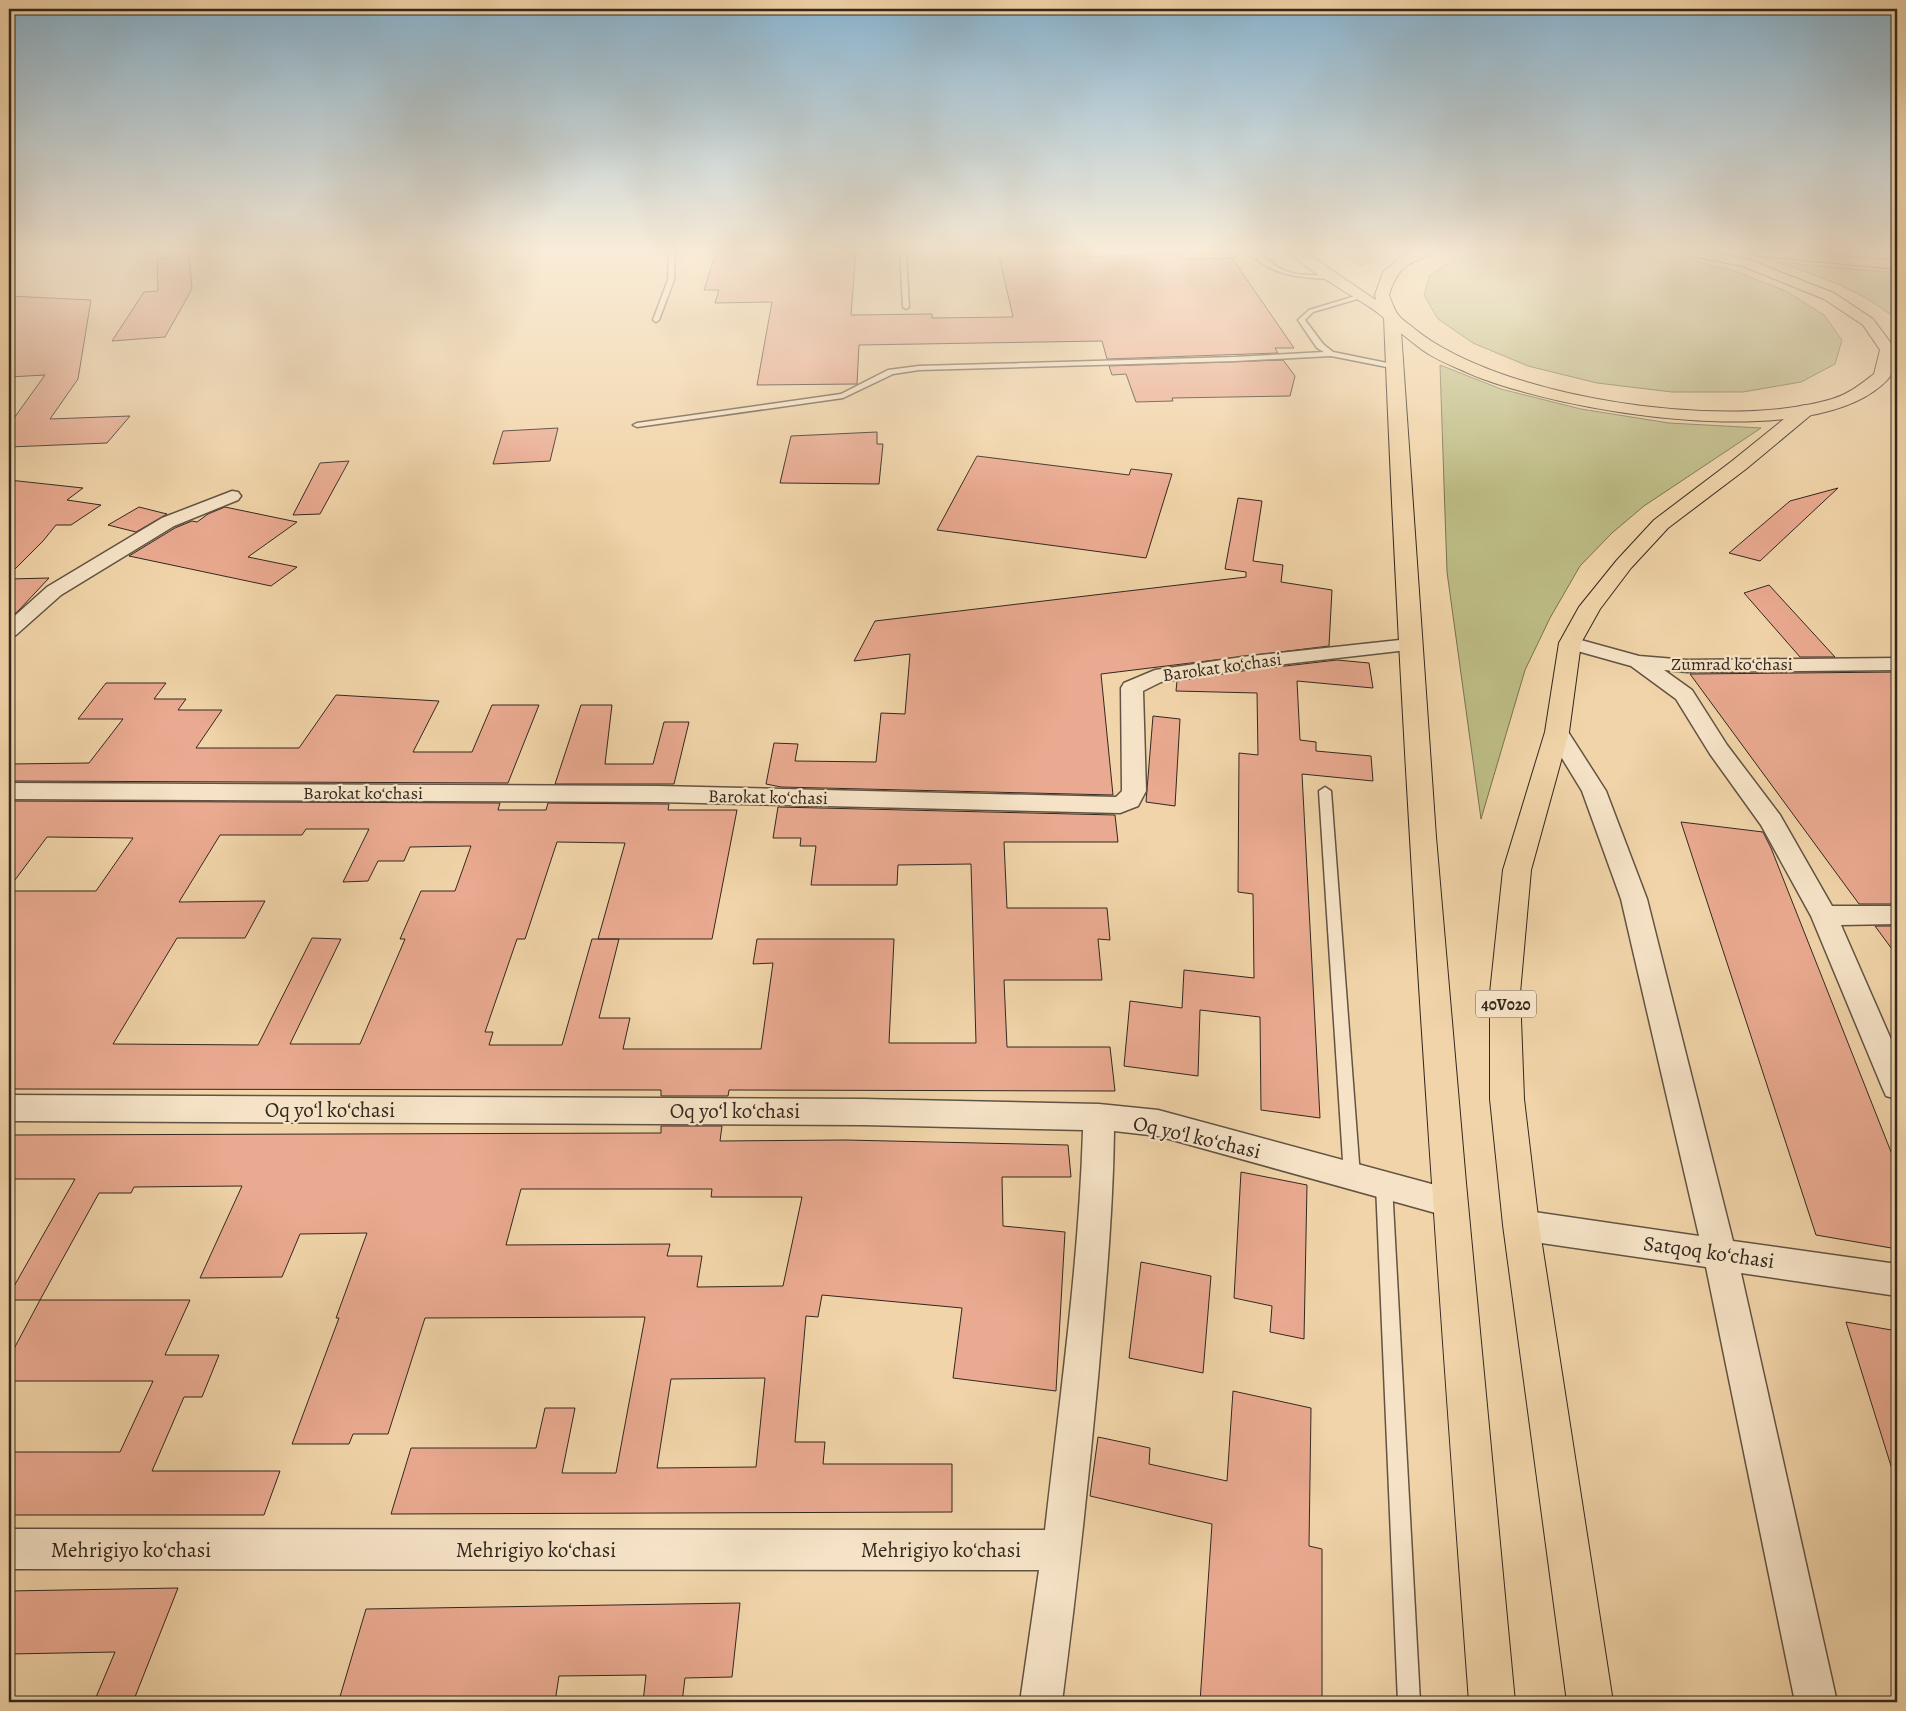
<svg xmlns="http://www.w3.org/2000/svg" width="1906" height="1711" font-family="Alegreya,serif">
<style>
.green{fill:#bdbc85;stroke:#787252}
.building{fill:#eaaa91;stroke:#33281f;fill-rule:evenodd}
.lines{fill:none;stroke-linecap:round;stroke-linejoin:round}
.service-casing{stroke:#625342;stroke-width:3}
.minor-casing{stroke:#625342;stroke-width:3}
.primary-casing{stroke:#33281f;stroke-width:2}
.trunk-casing{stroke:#33281f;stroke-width:2}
.service{fill:#f6e3c7;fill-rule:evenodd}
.minor{fill:#f6e3c7;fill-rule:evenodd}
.primary{fill:#f1d4a9;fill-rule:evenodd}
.trunk{fill:#f1d4a9;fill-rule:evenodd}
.labels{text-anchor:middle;stroke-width:4.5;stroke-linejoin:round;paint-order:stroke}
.shield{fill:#f6e3c7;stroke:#6e6051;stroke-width:1}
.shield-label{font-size:16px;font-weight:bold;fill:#33281f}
.street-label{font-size:18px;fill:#33281f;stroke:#f6e3c7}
.near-street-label{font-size:21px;fill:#33281f;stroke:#f6e3c7}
</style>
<rect width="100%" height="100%" fill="#f1d4a9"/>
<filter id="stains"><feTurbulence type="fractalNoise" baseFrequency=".004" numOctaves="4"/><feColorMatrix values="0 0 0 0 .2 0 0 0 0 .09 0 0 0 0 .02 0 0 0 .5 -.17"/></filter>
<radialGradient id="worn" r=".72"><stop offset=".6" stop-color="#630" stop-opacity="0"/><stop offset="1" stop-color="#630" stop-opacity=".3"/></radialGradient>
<g class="green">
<polygon points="1334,252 1388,252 1361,266"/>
<polygon points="1484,252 1644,252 1671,255 1732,270 1786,291 1824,315 1842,340 1835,364 1801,382 1743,392 1672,392 1597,383 1528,366 1473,343 1438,319 1424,295 1430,275 1455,259"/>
<path d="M1776,262L1897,273V320C1862,290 1819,276 1776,262Z"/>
<polygon points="1440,365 1501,389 1581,409 1669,423 1761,428 1644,506 1612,533 1580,566 1550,618 1525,670 1481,819 1447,572"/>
</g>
<g class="building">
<polygon points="716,252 856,252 851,315 932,314 932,318 1013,317 998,252 1076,252 1078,257 1150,255 1148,252 1179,252 1183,259 1232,258 1294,348 1275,348 1278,353 1107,359 1102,341 859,345 857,384 757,385 772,302 715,303 719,290 704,290"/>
<polygon points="189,255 192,289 165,337 112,341 144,292 158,291 157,259"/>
<polygon points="9,296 91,300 78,379 50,419 130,416 107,443 9,447 9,425 45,375 9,377"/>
<polygon points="1283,360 1295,376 1290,396 1172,398 1173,401 1136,402 1126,374 1112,375 1109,366"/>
<polygon points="558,428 550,461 493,464 503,431"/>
<polygon points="877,432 877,444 883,444 879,484 780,483 791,436"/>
<polygon points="977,456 1129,475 1131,469 1172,474 1146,558 937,530"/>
<polygon points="349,461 320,514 293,515 320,463"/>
<polygon points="9,480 83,488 67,500 101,505 71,525 56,525 43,541 9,575"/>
<polygon points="1838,488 1760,561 1729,553 1790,501"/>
<polygon points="1238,498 1262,501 1253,561 1283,565 1281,582 1332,590 1329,646 1101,674 1113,795 781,787 766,784 774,743 798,744 795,761 876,762 881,713 905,714 910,654 854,661 875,621 1246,577 1246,572 1225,569"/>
<polygon points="139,507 167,514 136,532 108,525"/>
<polygon points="225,507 297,522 248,557 297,567 271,586 129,556 175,528 192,521 197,522 208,514"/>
<polygon points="49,578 20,609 9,619 9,579"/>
<polygon points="1769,585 1835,657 1800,657 1744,593"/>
<polygon points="1337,660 1369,663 1373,688 1297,681 1300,740 1316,742 1316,751 1371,756 1373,781 1302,774 1320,1118 1261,1110 1260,1017 1200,1010 1198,1076 1124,1066 1130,1001 1182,1008 1184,970 1254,978 1253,894 1238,892 1239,753 1258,755 1257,693 1176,691 1177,681 1242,671"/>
<polygon points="1897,672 1897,904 1859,904 1690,674"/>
<polygon points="106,683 166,683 154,699 186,699 178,710 222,710 196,748 299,748 336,695 439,701 413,752 472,752 492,705 539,705 508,783 9,781 9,764 89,763 123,719 78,719"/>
<polygon points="581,705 612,705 605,764 653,764 664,722 689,722 674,784 555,784"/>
<polygon points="1153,716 1180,719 1175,806 1146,802"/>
<path d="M9,801L500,803L498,810H546L548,803L659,804H669L668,810H737L712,939H598H619L599,1018H630L623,1049H761L773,963L753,964L757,939H894L889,1043H976L971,864L898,865L897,885H811L816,846H800L801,838H773L778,807L1115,815L1118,842H1004L1007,908H1107L1110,940L1098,939L1102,980H1004L1007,1047H1110L1115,1091L729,1090L728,1096H661V1090L9,1089V891H96L133,838L47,837L9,888ZM306,829H369L343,882L368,881L378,861H404L410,847L471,846L455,891H421L400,939H405L360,1044H290L341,939L312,938L258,1045L113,1044L177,938H245L265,901L179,902L220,835H302ZM557,842L625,843L598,939H592L562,1045H489L493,1032H485L517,939H525Z"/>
<polygon points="1681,822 1763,832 1771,848 1897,1167 1897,1249 1816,1235"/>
<polygon points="1875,926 1897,926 1897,956"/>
<path d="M661,1126H722L720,1141L845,1140L1068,1145L1071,1177H1002L1003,1226L1065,1232L1056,1391L953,1378L962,1308L822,1295L818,1317L806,1316L795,1442H825L823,1464H952V1512L391,1514L411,1448H536L545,1408H575L562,1473H616L645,1317L425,1318L388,1434H353L349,1444H292L339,1318H336L367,1233L300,1234L282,1277L200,1278L242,1186L134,1187L131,1193H99L40,1300H9V1295L75,1179H9V1135L661,1133ZM521,1189H712L711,1197H802L783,1286L697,1287L702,1256H667L670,1244L506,1245ZM765,1378L756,1467L657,1468L671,1379Z"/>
<polygon points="1241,1172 1307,1185 1304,1339 1270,1332 1272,1306 1234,1298"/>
<polygon points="1141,1262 1211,1276 1203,1373 1129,1358"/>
<polygon points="40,1300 190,1300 165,1355 219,1355 202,1397 184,1397 152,1471 280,1471 264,1515 9,1515 9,1452 120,1452 153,1381 9,1381 9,1358"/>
<polygon points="1846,1322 1897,1331 1897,1468 1892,1469"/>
<polygon points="1233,1391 1311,1408 1309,1546 1322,1549 1322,1702 1200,1702 1212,1524 1090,1496 1098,1437 1150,1448 1149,1464 1227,1481"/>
<polygon points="178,1588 133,1702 94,1702 115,1652 9,1654 9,1591"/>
<polygon points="740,1603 732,1677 685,1678 682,1702 643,1702 646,1675 559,1676 555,1702 483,1702 484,1697 339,1700 366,1609"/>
</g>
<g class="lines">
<g class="service-casing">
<g id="service">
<polygon points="669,252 675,252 674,280 659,320 656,322 653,320 668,280"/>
<polygon points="900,252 906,252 909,307 906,309 903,307"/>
<path d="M1247,252C1260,250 1270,264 1281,269C1297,277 1318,275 1336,275L1339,277L1336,279C1300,278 1275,277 1247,252Z"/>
<polygon points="1362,294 1365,296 1364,297 1313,312 1305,320 1323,344 1333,352 1397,365 1397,369 1331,356 1235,361 919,370 893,374 843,398 637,427 633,425 637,423 841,394 888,370 919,366 1235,357 1324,352 1317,348 1298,320 1309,310"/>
<polygon points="1325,787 1331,791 1360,1176 1358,1181 1352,1183 1346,1181 1344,1176 1319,791"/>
<polygon points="1384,1178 1390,1180 1392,1185 1420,1702 1398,1702 1376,1185 1378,1180"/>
</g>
</g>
<g class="minor-casing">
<g id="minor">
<polygon points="232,491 238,492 241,496 238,500 174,526 61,595 16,635 9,637 9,621 47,587 162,518"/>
<polygon points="1570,637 1639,656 1687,660 1897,658 1897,670 1687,672 1664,670 1692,690 1727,745 1780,815 1832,906 1897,906 1897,924 1841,925 1897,1053 1897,1099 1886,1096 1882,1087 1811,916 1761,825 1710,754 1676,699 1631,666 1563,647 1560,643 1563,639"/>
<polygon points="1409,639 1416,641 1419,645 1416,649 1242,669 1161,682 1143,691 1146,791 1138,806 1120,813 659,802 9,799 9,783 659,786 1116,797 1122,791 1121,688 1124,683 1155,670 1242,657"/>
<polygon points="1557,725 1565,727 1606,791 1647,899 1733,1241 1897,1264 1897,1296 1741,1273 1837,1702 1795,1702 1706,1267 1521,1240 1509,1235 1505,1225 1509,1215 1521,1210 1699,1236 1621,899 1582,791 1546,732 1549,727"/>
<path d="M9,1095L863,1099L1099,1104L1158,1110L1450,1189L1461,1193L1466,1203L1461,1213L1450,1217L1158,1136L1114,1131C1113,1213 1105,1296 1098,1378C1088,1486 1076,1594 1062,1702H1020L1039,1570L9,1569V1529L1045,1530C1060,1397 1079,1263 1083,1130L863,1125L9,1121Z"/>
</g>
</g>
<g class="primary-casing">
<g id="primary">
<path d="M1392,312L1397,314L1400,317L1436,837L1466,1183L1515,1702H1469C1435,1241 1402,779 1384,317L1387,314Z"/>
<polygon points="1806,405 1812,406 1815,410 1812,414 1746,469 1668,528 1631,568 1600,609 1581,643 1569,732 1531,870 1520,993 1524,1099 1539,1225 1613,1702 1567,1702 1503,1225 1490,1099 1490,993 1503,870 1545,732 1559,643 1579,607 1617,560 1654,520 1732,461 1800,406"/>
</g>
</g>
<g class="trunk-casing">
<g id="trunk">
<path d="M1290,252H1305L1376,300L1375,295L1383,272L1403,255L1414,252H1433L1431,255C1406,263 1397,269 1389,295C1392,302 1394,310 1399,316C1403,321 1411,325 1416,330C1503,399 1727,431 1832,399C1849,394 1861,384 1874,374L1880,350L1863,325L1824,299L1742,266L1686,255L1684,252H1709L1750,260L1834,293L1873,319L1896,350C1894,358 1894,373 1888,379C1817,457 1555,411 1468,373C1453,366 1434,359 1421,349C1409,340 1397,330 1386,320C1374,308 1356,299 1342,290C1329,281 1298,264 1290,252Z"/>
<polygon points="1751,252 1797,252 1897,261 1897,269 1758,256"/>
</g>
</g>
<use href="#service" class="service"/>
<use href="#minor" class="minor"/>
<use href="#primary" class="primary"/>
<use href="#trunk" class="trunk"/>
</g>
<linearGradient id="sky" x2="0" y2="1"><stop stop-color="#89b5d1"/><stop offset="0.51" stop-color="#f9ecd8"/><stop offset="1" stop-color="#f9ecd8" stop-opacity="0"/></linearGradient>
<rect width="1906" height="491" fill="url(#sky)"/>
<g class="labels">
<rect class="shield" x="1476" y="990.5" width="60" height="27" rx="4"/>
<g class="shield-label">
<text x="1506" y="1010">40V020</text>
</g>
<g class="street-label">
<text x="1732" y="670">Zumrad koʻchasi</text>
<text transform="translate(1222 667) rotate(-8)" y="6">Barokat koʻchasi</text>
<text x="363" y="799">Barokat koʻchasi</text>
<text transform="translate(768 797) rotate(1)" y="6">Barokat koʻchasi</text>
</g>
<g class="near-street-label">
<text x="330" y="1117">Oq yoʻl koʻchasi</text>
<text x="735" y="1118">Oq yoʻl koʻchasi</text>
<text transform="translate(1197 1137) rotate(13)" y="7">Oq yoʻl koʻchasi</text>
<text transform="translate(1709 1252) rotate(8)" y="7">Satqoq koʻchasi</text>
<text x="131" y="1557">Mehrigiyo koʻchasi</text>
<text x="536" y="1557">Mehrigiyo koʻchasi</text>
<text x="941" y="1557">Mehrigiyo koʻchasi</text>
</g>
</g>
<rect width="1906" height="1711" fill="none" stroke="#f1d4a9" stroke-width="30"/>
<rect x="10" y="10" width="1886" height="1691" fill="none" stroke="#33281f" stroke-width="2.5"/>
<rect x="15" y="15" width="1876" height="1681" fill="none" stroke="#33281f"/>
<rect width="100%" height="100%" filter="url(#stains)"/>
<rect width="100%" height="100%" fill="url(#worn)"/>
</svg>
